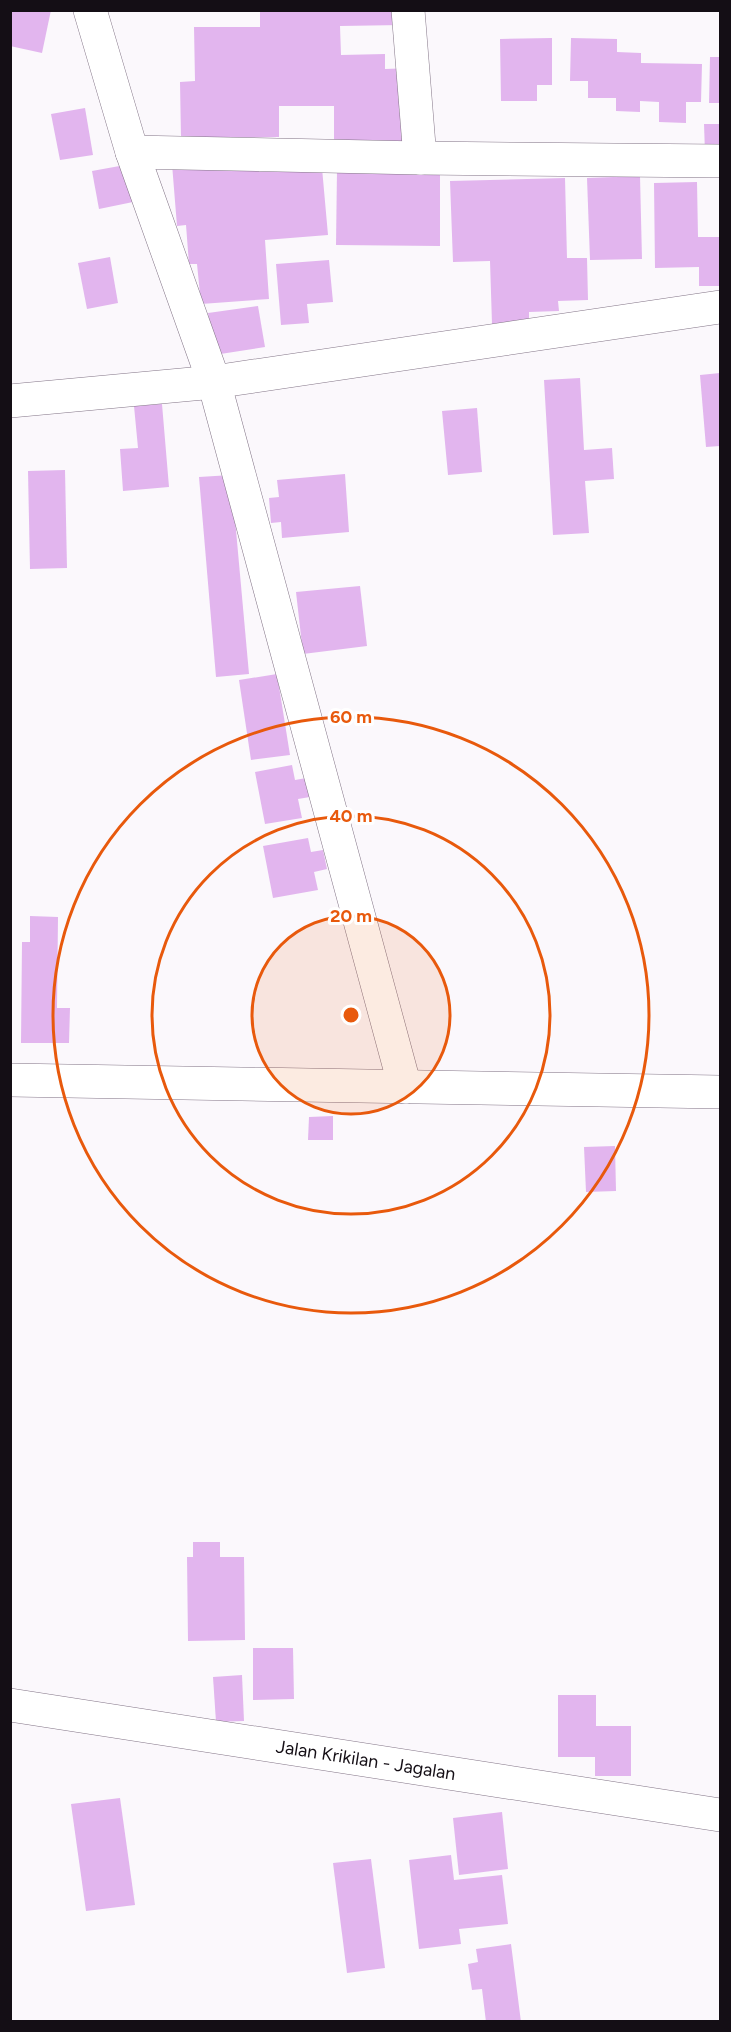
<svg xmlns="http://www.w3.org/2000/svg" width="731" height="2032" font-family="Figtree,sans-serif">
<style>
.building{fill:#e2b5ee}
.lines{fill:none;stroke-linecap:round;stroke-linejoin:round}
.minor-casing{stroke:#837587;stroke-width:34}
.minor{stroke:#fff;stroke-width:33}
.ring{fill:none;stroke:#e8590c;stroke-width:3}
.labels{text-anchor:middle;stroke-width:6;stroke-linejoin:round;paint-order:stroke}
.street-label{font-size:18px;fill:#140e15;stroke:#fff}
.centre{fill:#e8590c;stroke:#fff;stroke-width:3}
.ring-label{font-size:18px;text-anchor:middle;font-weight:bold;fill:#e8590c;stroke:#fff;stroke-width:6;stroke-linejoin:round;paint-order:stroke}
</style>
<rect width="100%" height="100%" fill="#fbf8fc"/>
<g class="building">
<polygon points="10,10 51,10 42,53 10,46"/>
<polygon points="260,10 402,10 402,25 340,26 341,55 385,54 385,69 412,68 413,145 334,146 334,106 279,106 279,137 181,138 180,82 195,81 194,27 260,27"/>
<polygon points="552,38 552,85 537,85 537,101 501,101 500,39"/>
<polygon points="571,38 617,39 617,52 641,53 641,63 702,64 701,102 686,102 686,123 659,122 659,102 640,101 640,112 616,111 616,98 588,98 588,81 570,81"/>
<polygon points="710,57 720,57 720,103 709,103"/>
<polygon points="85,108 93,155 60,160 51,114"/>
<polygon points="704,124 720,124 720,153 705,153"/>
<polygon points="258,157 259,172 322,168 328,235 265,240 269,299 201,304 197,264 189,264 186,225 177,226 172,164"/>
<polygon points="125,165 133,202 99,209 92,171"/>
<polygon points="337,170 440,171 440,246 336,245"/>
<polygon points="640,176 642,259 590,260 587,178"/>
<polygon points="565,178 567,258 587,258 588,300 558,301 559,311 529,312 529,322 492,324 490,261 453,262 450,181"/>
<polygon points="697,182 698,237 720,237 720,286 699,286 699,267 655,268 654,183"/>
<polygon points="110,257 118,303 87,309 78,263"/>
<polygon points="329,260 333,302 307,304 309,323 281,325 276,264"/>
<polygon points="258,306 265,347 214,355 208,313"/>
<polygon points="720,373 720,446 706,447 700,375"/>
<polygon points="580,378 584,450 612,448 614,479 585,481 589,533 553,535 544,380"/>
<polygon points="162,404 169,487 123,491 120,449 138,448 134,406"/>
<polygon points="477,408 482,472 448,475 442,411"/>
<polygon points="65,470 67,568 30,569 28,471"/>
<polygon points="345,474 349,532 282,538 281,522 271,523 269,498 279,497 277,480"/>
<polygon points="231,475 249,674 216,677 199,477"/>
<polygon points="360,586 367,646 303,654 296,592"/>
<polygon points="277,674 290,755 251,760 239,680"/>
<polygon points="292,765 295,780 312,777 316,796 298,799 302,818 265,824 255,772"/>
<polygon points="308,838 311,852 323,850 327,869 314,872 318,890 273,898 263,846"/>
<polygon points="30,916 58,917 57,1008 70,1008 69,1043 21,1043 22,942 30,942"/>
<polygon points="333,1116 333,1140 308,1140 309,1117"/>
<polygon points="615,1146 616,1191 586,1192 584,1147"/>
<polygon points="193,1542 220,1542 220,1557 244,1557 245,1640 188,1641 187,1557 193,1557"/>
<polygon points="253,1648 293,1648 294,1699 253,1700"/>
<polygon points="242,1675 244,1721 216,1722 213,1677"/>
<polygon points="558,1695 596,1695 596,1726 631,1726 631,1776 595,1776 595,1757 558,1757"/>
<polygon points="120,1798 135,1905 86,1911 71,1804"/>
<polygon points="502,1812 508,1869 459,1875 453,1818"/>
<polygon points="451,1855 454,1880 502,1875 508,1924 459,1929 461,1944 419,1949 409,1860"/>
<polygon points="371,1859 385,1968 347,1973 333,1863"/>
<polygon points="511,1944 521,2022 486,2022 482,1989 472,1990 468,1964 478,1962 476,1949"/>
</g>
<g class="lines">
<g class="minor-casing">
<g id="minor">
<polyline points="90,10 132,152 214,382 405,1087"/>
<polyline points="408,10 420,158"/>
<polyline points="132,152 420,158 720,161"/>
<polyline points="10,401 214,382 720,307"/>
<polyline points="10,1080 720,1092"/>
<path id="s1" d="M10,1705L720,1815"/>
</g>
</g>
<use href="#minor" class="minor"/>
</g>
<circle cx="351" cy="1015" r="99" fill="#e8590c" fill-opacity=".12"/>
<g class="ring">
<circle cx="351" cy="1015" r="99"/>
<circle cx="351" cy="1015" r="199"/>
<circle cx="351" cy="1015" r="298"/>
</g>
<g class="labels">
<g class="street-label">
<text dy="6" stroke="none"><textPath href="#s1" startOffset="360">Jalan Krikilan - Jagalan</textPath></text>
</g>
</g>
<circle cx="351" cy="1015" r="9" class="centre"/>
<g class="ring-label">
<text x="351" y="723">60 m</text>
<text x="351" y="822">40 m</text>
<text x="351" y="922">20 m</text>
</g>
<rect width="731" height="2032" fill="none" stroke="#140e15" stroke-width="24"/>
</svg>
